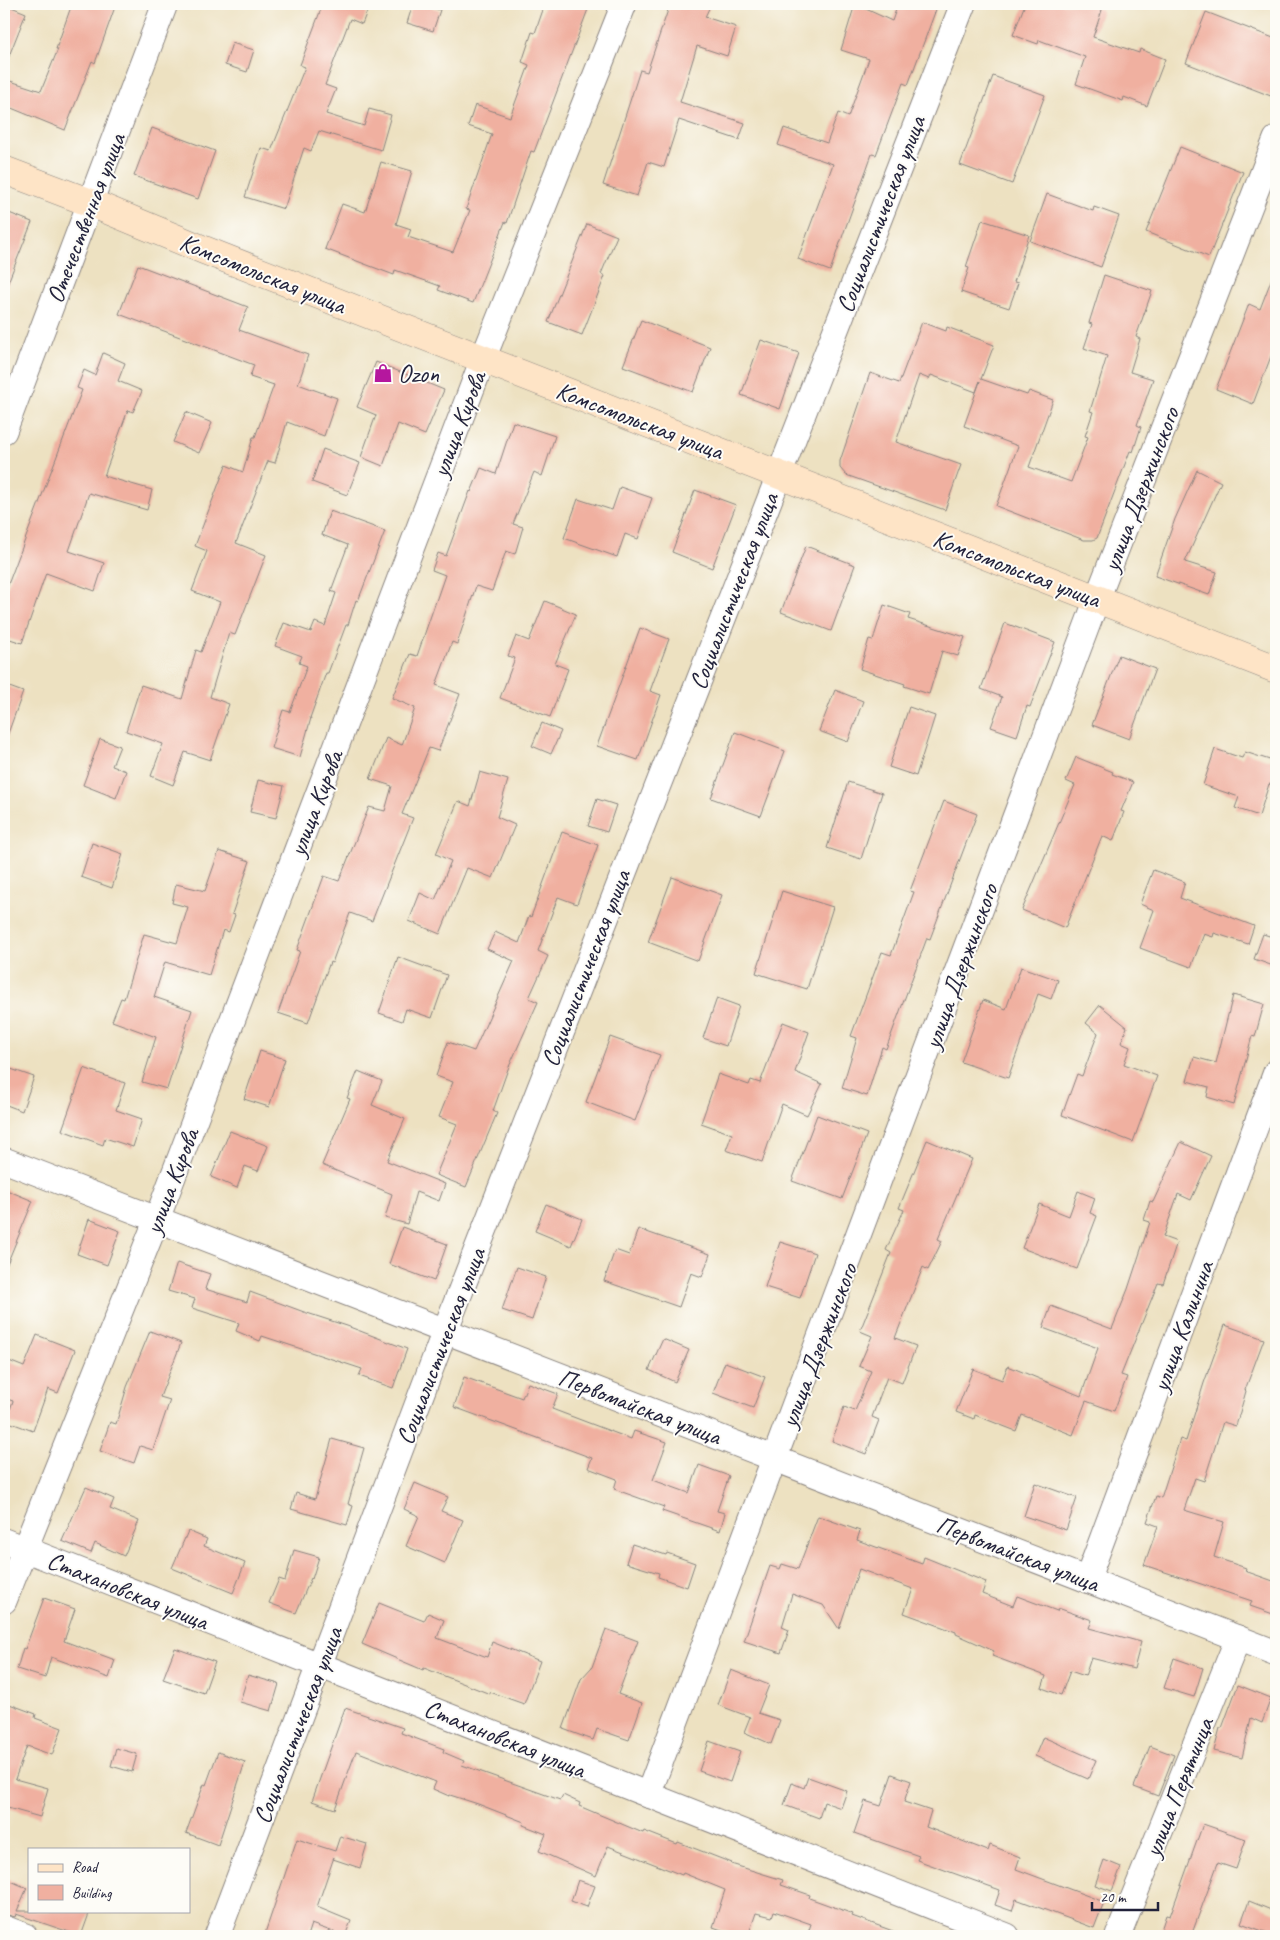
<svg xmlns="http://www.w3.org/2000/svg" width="1280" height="1940" font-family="Caveat,sans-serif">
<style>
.building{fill:#f0b0a0}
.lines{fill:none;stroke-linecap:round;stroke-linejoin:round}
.street-casing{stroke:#88827e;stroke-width:27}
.secondary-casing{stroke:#88827e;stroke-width:29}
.street{stroke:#fff;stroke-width:25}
.secondary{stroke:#fee4c6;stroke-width:28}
.labels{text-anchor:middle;stroke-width:4;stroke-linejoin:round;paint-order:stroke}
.street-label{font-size:25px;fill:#22223b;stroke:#fdfcf7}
.poi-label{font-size:25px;fill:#22223b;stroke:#fdfcf7;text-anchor:start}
</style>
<rect width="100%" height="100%" fill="#fdfcf7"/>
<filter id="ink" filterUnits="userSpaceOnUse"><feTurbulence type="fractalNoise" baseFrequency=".02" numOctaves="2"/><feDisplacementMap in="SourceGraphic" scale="10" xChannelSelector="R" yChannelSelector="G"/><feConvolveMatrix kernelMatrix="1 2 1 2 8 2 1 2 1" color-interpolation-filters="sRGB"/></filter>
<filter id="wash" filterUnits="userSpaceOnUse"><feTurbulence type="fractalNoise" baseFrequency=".0096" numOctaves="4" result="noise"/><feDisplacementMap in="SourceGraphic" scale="20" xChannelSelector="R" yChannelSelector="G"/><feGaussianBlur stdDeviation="1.12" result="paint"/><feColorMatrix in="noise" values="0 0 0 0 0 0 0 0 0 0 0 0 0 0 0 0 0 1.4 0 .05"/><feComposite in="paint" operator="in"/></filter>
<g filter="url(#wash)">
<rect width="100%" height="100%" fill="#ede1c1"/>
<g id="blocks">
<g class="building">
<polygon points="4,4 26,13 5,66 4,65"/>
<polygon points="72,4 116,4 95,63 92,61 65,130 4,105 4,79 41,91 58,49 56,49"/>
<polygon points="313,4 370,4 362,24 350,19 325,85 336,89 326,114 364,126 369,109 391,115 381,150 319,131 311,151 304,148 284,209 245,197 261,148 271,151 305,67 300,65 321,9 313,5"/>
<polygon points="413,4 421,4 440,10 433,31 407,23"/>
<polygon points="545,4 590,4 534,152 531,151 507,223 505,222 473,303 438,290 440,286 395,270 394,275 325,249 342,204 365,212 381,162 412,171 396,224 411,229 408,237 453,252 470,210 466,209 492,134 468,126 475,105 510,117 529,65 522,62 532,32 535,33"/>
<polygon points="670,4 711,4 705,17 736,27 727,56 697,46 680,102 745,123 739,140 679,120 664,167 648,162 637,196 603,185 640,70 647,72"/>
<polygon points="855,4 892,21 898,4 938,4 908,85 903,83 876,155 872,154 830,271 798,259 833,164 778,145 784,128 827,143 838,113 848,117 869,59 841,50"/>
<polygon points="1025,4 1086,4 1102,10 1093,37 1139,53 1140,49 1165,59 1147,106 1124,97 1123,101 1076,84 1085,57 1039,40 1038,44 1013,35"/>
<polygon points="1206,12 1276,39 1276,98 1186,63"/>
<polygon points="232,43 254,50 247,72 225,65"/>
<polygon points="993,76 1045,95 1012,184 960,165"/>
<polygon points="152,128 215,151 198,199 134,176"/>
<polygon points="1180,147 1243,172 1209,257 1146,232"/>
<polygon points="1047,194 1093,211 1094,207 1119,216 1101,267 1030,241"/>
<polygon points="4,211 32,222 5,290 4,290"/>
<polygon points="982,220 1029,235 1014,282 1018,283 1009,308 961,292 969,268 966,267"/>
<polygon points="587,224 617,236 601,274 605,276 582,335 548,322"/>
<polygon points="138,265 248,307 239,330 308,355 298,384 337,398 324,436 287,422 275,463 268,461 236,543 266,555 235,635 229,633 210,697 229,704 210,760 185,752 173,785 151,776 163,744 126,731 141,685 182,699 196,650 201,652 220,602 192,591 207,551 195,546 226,465 243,472 253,437 255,437 274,385 250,377 254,365 119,314"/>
<polygon points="1275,270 1276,270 1276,343 1253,404 1216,389 1249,304 1260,309"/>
<polygon points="1104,275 1152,291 1136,337 1140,339 1130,372 1153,379 1137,425 1141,427 1133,452 1130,451 1097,538 1093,540 1084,540 996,506 1018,446 964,426 980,381 976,392 931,375 929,379 919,375 896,442 961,465 945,510 846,475 840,468 840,461 870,373 899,383 922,322 946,331 947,327 994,345 981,379 1027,395 1029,391 1053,400 1029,467 1071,482 1088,437 1085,436 1093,412 1090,411 1107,356 1084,348 1092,324 1089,323"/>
<polygon points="641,320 710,347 693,392 623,366"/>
<polygon points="761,340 799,353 780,409 741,395"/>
<polygon points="103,353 125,363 118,381 142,391 133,412 128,410 104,476 152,490 147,510 89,493 69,551 104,563 95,591 46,573 22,643 4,637 4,595 82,390 77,388 84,370 95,375"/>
<polygon points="376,362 444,390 425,435 398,424 383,466 361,457 376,415 357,407"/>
<polygon points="186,412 212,423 199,453 173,442"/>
<polygon points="513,422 555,436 542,476 534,472 513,524 523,527 515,554 506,551 492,591 476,586 457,644 452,642 436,685 460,694 438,751 429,748 402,814 413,818 372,921 350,913 332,963 330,962 308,1023 278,1013 300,951 297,950 324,876 339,881 369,807 385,811 392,786 370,779 386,738 402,745 415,708 392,698 410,654 417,656 445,575 432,570 438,553 446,556 470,491 471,492 481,468 496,474"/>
<polygon points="323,449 360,463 347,495 312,482"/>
<polygon points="1197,470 1221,482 1185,562 1217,572 1209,595 1155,576 1175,519"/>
<polygon points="620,487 652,498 638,539 625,534 617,557 564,538 578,499 612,510"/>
<polygon points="695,490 736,505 712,568 672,552"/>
<polygon points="330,511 385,531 358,601 356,600 348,625 346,625 328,673 326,673 310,718 311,718 300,757 271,748 283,710 290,712 307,666 299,663 302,656 275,646 284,623 311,632 315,622 325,626 336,593 331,591 348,545 322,535"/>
<polygon points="806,546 855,565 831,631 781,612"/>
<polygon points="545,601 576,614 555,664 568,669 550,717 500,698 515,658 508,656 516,636 529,641"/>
<polygon points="884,605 910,614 908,619 965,637 958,656 942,651 929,694 904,686 905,684 860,669 869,639 873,640"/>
<polygon points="1005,623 1055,642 1030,707 1027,706 1017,736 991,727 1002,697 981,689"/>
<polygon points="640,628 669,639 650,691 661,695 638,760 597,746"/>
<polygon points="1119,655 1155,669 1129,739 1092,725"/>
<polygon points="4,685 23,692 6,739 4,739"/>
<polygon points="835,690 863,701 848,742 819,731"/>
<polygon points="909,707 935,716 916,776 889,767"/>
<polygon points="542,723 561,731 551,754 532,746"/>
<polygon points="735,732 785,751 761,816 711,798"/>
<polygon points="100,739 120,746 112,766 126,771 116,798 83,785"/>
<polygon points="1215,749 1242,758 1245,752 1276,762 1276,786 1269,784 1259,816 1235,808 1239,797 1203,785"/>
<polygon points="1076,757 1113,772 1112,774 1133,782 1121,811 1124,812 1113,841 1102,836 1065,928 1022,910 1075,785 1066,781"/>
<polygon points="480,772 508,780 497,817 515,825 493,878 467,868 440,934 409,921 420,893 435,900 451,861 436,854 458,801 470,806"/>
<polygon points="258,780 284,786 276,818 250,812"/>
<polygon points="848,782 882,793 861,859 827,848"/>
<polygon points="597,799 616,805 607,832 588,826"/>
<polygon points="944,801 977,814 930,939 927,938 886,1049 882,1047 867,1096 842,1088 857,1038 851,1036 882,952 891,955 914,892 910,891"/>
<polygon points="562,832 598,845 577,904 558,897 538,951 548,956 529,998 538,1002 508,1069 493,1111 497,1113 466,1187 436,1175 457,1124 439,1117 453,1082 436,1076 448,1042 474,1051 514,961 487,949 495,932 519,943 529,916 531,917"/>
<polygon points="92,843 123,854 112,888 81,877"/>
<polygon points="219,851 250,861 232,914 235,915 229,932 223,930 209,975 165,962 154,997 192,1010 167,1089 142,1082 156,1037 112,1021 121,998 124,999 144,934 177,943 188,907 172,903 176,884 205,891"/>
<polygon points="1153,870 1185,882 1180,898 1254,926 1248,944 1214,933 1213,937 1204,934 1191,967 1140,948 1154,910 1140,904"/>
<polygon points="672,877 722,895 698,961 648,942"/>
<polygon points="782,891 833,907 807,989 756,973"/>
<polygon points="1263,934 1276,938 1276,967 1254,959"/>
<polygon points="398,957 447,975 432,1018 406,1009 402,1021 379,1013"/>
<polygon points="1021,967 1058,980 1051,999 1038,994 1008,1078 961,1062 983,1000 1006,1009"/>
<polygon points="1233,995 1264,1004 1255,1037 1252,1036 1234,1105 1207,1097 1209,1087 1187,1081 1194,1057 1216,1063"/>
<polygon points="717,998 739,1006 726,1046 703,1038"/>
<polygon points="1100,1005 1127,1027 1121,1043 1130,1047 1124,1064 1157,1076 1133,1142 1062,1115 1077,1074 1082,1076 1098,1033 1086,1023"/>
<polygon points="783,1022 809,1032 795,1072 822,1084 807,1115 782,1104 762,1162 726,1150 732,1134 701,1123 718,1074 749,1085 751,1080 760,1083"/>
<polygon points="610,1037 660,1055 635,1121 586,1102"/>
<polygon points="260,1051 285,1059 269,1107 244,1099"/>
<polygon points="8,1068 34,1077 22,1111 4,1104 4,1079"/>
<polygon points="84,1068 125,1083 116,1110 142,1119 133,1147 105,1138 103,1145 62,1130"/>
<polygon points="358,1071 382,1081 372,1105 405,1119 387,1161 445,1184 439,1201 416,1192 407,1224 385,1218 392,1194 322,1165 350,1099 347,1098"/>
<polygon points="817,1115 867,1134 842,1199 792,1181"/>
<polygon points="230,1131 268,1146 258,1171 245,1166 237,1188 211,1177"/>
<polygon points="927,1140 972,1159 938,1239 942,1241 928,1270 923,1267 895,1338 916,1346 902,1383 887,1377 872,1417 879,1420 866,1454 832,1441 844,1407 855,1411 871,1371 859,1366 872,1336 860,1331 891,1253 886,1250 904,1210 899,1208"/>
<polygon points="1181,1142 1211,1156 1191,1200 1178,1194 1163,1237 1177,1242 1163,1284 1158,1283 1121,1375 1127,1377 1114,1411 1086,1401 1073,1435 1022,1415 1016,1431 975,1415 974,1419 956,1412 973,1369 1002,1380 1008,1366 1081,1396 1098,1348 1043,1328 1051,1306 1112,1329 1128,1289 1150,1222 1144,1220 1150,1201 1153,1202"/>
<polygon points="4,1189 33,1201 4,1271"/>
<polygon points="1078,1191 1095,1198 1090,1213 1097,1216 1077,1269 1022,1248 1039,1204 1069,1216"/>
<polygon points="546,1204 582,1219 571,1246 535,1231"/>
<polygon points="89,1219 120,1231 107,1265 77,1254"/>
<polygon points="402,1227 447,1244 434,1281 389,1264"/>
<polygon points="638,1229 710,1254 702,1277 691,1273 679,1307 604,1281 615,1250 629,1255"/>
<polygon points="780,1242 815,1253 800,1298 765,1287"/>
<polygon points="177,1263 210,1274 205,1289 247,1302 250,1292 304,1312 347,1326 407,1349 393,1388 359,1376 362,1369 262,1336 260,1341 236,1331 239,1323 192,1308 195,1299 168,1291"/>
<polygon points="517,1267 546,1277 532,1320 502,1310"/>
<polygon points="1225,1325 1264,1339 1245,1390 1246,1391 1236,1426 1223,1422 1204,1481 1195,1478 1184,1510 1224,1522 1214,1557 1246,1568 1245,1571 1276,1582 1276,1615 1250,1606 1252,1601 1144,1565 1158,1526 1147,1522 1156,1496 1161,1498 1180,1439 1186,1441 1204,1383"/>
<polygon points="150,1331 181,1343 160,1397 170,1400 153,1450 140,1446 134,1463 100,1451 110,1422 116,1424 127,1387"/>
<polygon points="37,1335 75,1350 58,1393 48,1389 33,1431 6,1421 13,1401 4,1398 4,1359 24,1367"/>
<polygon points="663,1339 689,1350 675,1382 649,1370"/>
<polygon points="725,1362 765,1377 753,1408 713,1393"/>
<polygon points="464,1377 522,1398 528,1383 558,1394 552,1409 631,1439 634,1431 667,1442 653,1480 689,1493 699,1465 729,1476 717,1511 725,1513 720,1531 662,1511 664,1507 614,1489 617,1479 588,1468 592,1458 454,1407"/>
<polygon points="332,1439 364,1448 348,1504 353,1506 347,1525 291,1509 296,1493 315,1499"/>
<polygon points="415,1483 448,1497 441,1511 463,1520 445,1563 406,1546 419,1516 404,1509"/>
<polygon points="1035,1483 1077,1498 1066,1530 1024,1516"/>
<polygon points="86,1487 114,1499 110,1509 139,1521 124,1556 95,1543 91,1553 62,1541"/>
<polygon points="818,1516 860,1531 857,1540 922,1564 924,1557 986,1582 982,1594 1013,1606 1017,1596 1057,1611 1058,1608 1092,1620 1089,1628 1141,1642 1134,1669 1091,1658 1085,1676 1070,1671 1061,1695 1042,1688 1046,1676 992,1656 994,1651 956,1634 956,1632 904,1613 913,1589 859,1569 839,1629 823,1605 792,1594 782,1627 789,1630 781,1653 744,1641 770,1566 780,1569 782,1564 798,1569"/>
<polygon points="188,1531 207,1539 204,1546 245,1563 233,1593 172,1568"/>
<polygon points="632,1544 666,1555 667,1553 695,1563 687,1587 658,1577 659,1573 626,1563"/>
<polygon points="294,1550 319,1557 312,1579 311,1578 296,1613 269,1603 279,1579 285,1581"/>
<polygon points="44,1598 75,1609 64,1641 115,1660 109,1678 51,1657 45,1678 17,1669 23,1648 25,1649"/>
<polygon points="379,1603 424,1621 428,1613 444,1620 437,1638 487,1657 492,1642 540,1661 524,1704 490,1692 490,1694 424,1668 423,1670 362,1644"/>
<polygon points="606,1629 638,1641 618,1694 642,1703 629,1740 597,1729 593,1740 563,1729 581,1679 592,1667"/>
<polygon points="175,1648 215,1662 204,1693 163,1679"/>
<polygon points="1174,1658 1203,1668 1194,1697 1164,1688"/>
<polygon points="731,1670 769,1685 758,1713 780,1720 771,1744 744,1732 750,1717 718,1705"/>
<polygon points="248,1675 279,1684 271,1711 240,1702"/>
<polygon points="1238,1685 1271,1698 1262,1723 1251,1718 1242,1758 1214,1751 1220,1728 1222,1728"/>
<polygon points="4,1702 36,1714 35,1718 62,1728 52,1755 27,1746 15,1779 48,1788 40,1817 4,1807"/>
<polygon points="345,1708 403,1728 401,1733 444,1749 443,1752 464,1761 462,1765 560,1800 563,1795 580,1803 579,1806 643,1833 644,1831 677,1844 678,1842 732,1863 731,1864 783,1880 781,1885 810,1895 809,1898 853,1914 852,1916 901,1934 901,1936 807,1936 811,1924 774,1911 772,1917 756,1913 748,1936 739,1936 713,1927 725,1890 683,1873 682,1875 608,1846 596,1876 539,1851 546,1834 523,1825 524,1822 478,1804 450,1795 449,1796 433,1789 436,1782 356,1751 335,1809 312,1801"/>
<polygon points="1043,1737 1096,1760 1088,1779 1035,1756"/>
<polygon points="709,1741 740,1752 730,1782 699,1771"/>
<polygon points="1150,1746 1174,1755 1158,1796 1134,1787"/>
<polygon points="116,1748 137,1754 132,1772 111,1766"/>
<polygon points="218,1752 245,1762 218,1845 186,1833 204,1784 206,1785"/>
<polygon points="892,1774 911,1781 904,1802 931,1811 926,1827 988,1851 990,1845 1020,1857 1016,1869 1104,1902 1094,1928 1016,1899 1012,1911 995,1905 1000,1890 917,1860 919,1856 854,1833 865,1801 881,1806"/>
<polygon points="808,1777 847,1791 841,1808 824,1802 819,1818 784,1805 792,1783 804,1788"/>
<polygon points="1203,1824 1246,1839 1236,1869 1218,1863 1191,1936 1159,1936 1166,1915 1170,1916"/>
<polygon points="340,1836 367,1844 360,1868 333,1859 334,1857 317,1907 351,1921 345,1936 311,1924 307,1936 264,1936 297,1839 335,1851"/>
<polygon points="1104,1860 1121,1867 1112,1891 1095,1885"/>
<polygon points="4,1878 27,1888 17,1911 90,1911 81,1936 16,1914 15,1917 4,1914"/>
<polygon points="578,1880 595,1886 587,1907 571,1901"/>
<polygon points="1249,1901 1276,1912 1276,1936 1241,1923"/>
</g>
</g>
</g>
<g filter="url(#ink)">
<use href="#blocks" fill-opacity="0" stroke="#88827e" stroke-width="1"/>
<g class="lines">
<g class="street-casing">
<g id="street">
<polyline points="4,431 165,4"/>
<polyline points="4,1160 1276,1653"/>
<polyline points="4,1541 1007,1936"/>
<polyline points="1087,1580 1276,1072"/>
<polyline points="4,1601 157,1219 483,359 624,4"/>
<polyline points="648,1795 1097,599 1276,139"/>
<polyline points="4,1928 25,1936"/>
<polyline points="217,1936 445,1331 963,4"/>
<polyline points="1118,1936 1238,1638"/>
</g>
</g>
<g class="secondary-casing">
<polyline id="secondary" points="4,170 91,203 204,250 1276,669"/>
</g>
<use href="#street" class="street"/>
<use href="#secondary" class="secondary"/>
</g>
</g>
<defs>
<g id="shop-bare" transform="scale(1.5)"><path d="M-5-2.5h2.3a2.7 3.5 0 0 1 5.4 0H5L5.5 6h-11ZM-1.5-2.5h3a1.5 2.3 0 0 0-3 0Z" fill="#b5179e" stroke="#fdfcf7" stroke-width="2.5" paint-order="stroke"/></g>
</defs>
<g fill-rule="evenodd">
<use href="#shop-bare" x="383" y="373"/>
</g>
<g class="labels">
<g class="street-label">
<text transform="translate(880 214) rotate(-69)" y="9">Социалистическая улица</text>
<text transform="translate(85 218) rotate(-69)" y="9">Отечественная улица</text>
<text transform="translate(263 273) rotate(22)" y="9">Комсомольская улица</text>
<text transform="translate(640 420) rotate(21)" y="9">Комсомольская улица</text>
<text transform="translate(458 424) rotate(-69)" y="9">улица Кирова</text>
<text transform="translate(1140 489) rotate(-69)" y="9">улица Дзержинского</text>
<text transform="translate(1017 568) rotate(21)" y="9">Комсомольская улица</text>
<text transform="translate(733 591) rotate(-69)" y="9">Социалистическая улица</text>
<text transform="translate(315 803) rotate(-69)" y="9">улица Кирова</text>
<text transform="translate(960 966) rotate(-70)" y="9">улица Дзержинского</text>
<text transform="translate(585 968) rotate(-69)" y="9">Социалистическая улица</text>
<text transform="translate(171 1181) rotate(-69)" y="9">улица Кирова</text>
<text transform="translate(1182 1326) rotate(-70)" y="9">улица Калинина</text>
<text transform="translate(818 1345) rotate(-69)" y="9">улица Дзержинского</text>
<text transform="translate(440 1346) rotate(-69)" y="9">Социалистическая улица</text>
<text transform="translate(640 1406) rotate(21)" y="9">Первомайская улица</text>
<text transform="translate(1018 1553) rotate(21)" y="9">Первомайская улица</text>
<text transform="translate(128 1590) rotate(22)" y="9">Стахановская улица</text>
<text transform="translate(297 1725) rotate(-69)" y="9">Социалистическая улица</text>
<text transform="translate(505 1738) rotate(22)" y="9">Стахановская улица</text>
<text transform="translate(1178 1787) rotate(-68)" y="9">улица Перятинца</text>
</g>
<g class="poi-label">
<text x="398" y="382">Ozon</text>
</g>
</g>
<rect width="1280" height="1940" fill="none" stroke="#fdfcf7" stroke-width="20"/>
<rect x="28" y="1848" width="162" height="65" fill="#fdfcf7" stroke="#a5a5ac"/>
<rect x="38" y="1864" width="25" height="8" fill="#fee4c6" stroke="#a5a5ac"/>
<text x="72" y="1872" font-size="15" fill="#22223b">Road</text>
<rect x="38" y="1885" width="25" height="15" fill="#f0b0a0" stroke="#a5a5ac"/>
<text x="72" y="1898" font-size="15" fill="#22223b">Building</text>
<path d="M1092 1902v8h66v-8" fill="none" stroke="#22223b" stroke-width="2.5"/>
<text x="1100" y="1902" font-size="15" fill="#22223b" stroke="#fdfcf7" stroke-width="4" paint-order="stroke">20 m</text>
</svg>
